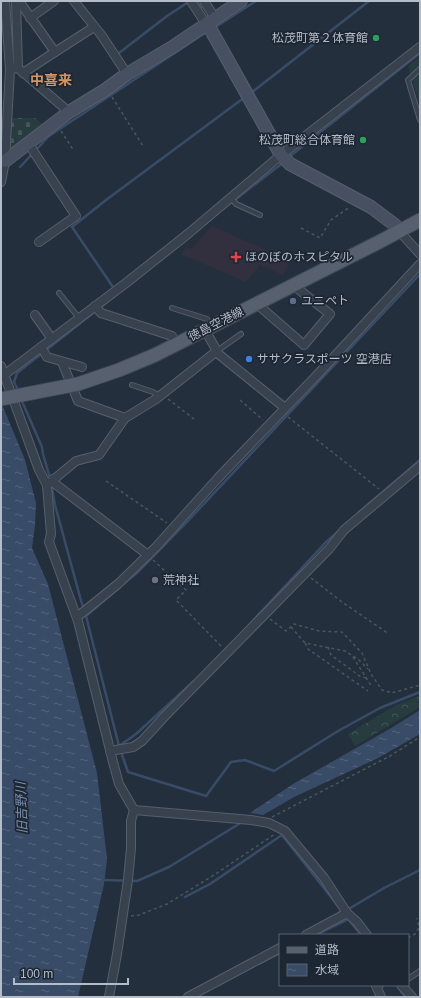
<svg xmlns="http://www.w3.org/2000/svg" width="421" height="998" font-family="Helvetica,'Noto Sans JP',sans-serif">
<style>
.medical{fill:#32303f}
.forest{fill:url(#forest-crowns)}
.cemetery{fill:url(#cemetery-stones)}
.park{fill:#263c3f}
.water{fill:url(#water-ripples)}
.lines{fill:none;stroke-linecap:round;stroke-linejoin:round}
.stream{stroke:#394c67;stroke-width:2.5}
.lane-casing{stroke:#565f6c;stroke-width:6}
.street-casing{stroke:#565f6c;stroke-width:10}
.secondary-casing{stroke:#565f6c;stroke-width:14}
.primary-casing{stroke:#414a57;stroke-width:15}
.path{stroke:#44595c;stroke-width:1.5;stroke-dasharray:3 3;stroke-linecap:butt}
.lane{stroke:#38414e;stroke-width:4}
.street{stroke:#38414e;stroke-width:8}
.secondary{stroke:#465061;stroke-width:12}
.primary{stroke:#56606e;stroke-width:13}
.primary-bridge-casing{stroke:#414a57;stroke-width:15;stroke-linecap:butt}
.primary-bridge{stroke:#56606e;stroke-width:13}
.leisure-dot{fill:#2e9e5b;stroke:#1d2633;stroke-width:1.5}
.health-dot{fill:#e0444e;stroke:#1d2633;stroke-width:1.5}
.service-dot{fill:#5c6f8a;stroke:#1d2633;stroke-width:1.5}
.shop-dot{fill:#3f7fe0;stroke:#1d2633;stroke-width:1.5}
.worship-dot{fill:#6b7280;stroke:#1d2633;stroke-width:1.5}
.labels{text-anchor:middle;stroke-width:3.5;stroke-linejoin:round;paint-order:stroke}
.poi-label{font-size:12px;fill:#b4bcc9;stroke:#1d2633;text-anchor:start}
.street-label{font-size:12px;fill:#b4bcc9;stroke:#1d2633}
.water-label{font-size:13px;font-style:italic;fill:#7c92b1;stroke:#1d2633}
.quarter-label{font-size:14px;font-weight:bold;fill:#d59563;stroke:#1d2633}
</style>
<defs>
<pattern id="forest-crowns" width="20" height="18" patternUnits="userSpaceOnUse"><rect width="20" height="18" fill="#263c3f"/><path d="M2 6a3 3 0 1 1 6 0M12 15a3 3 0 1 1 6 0" fill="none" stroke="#435659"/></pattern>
<pattern id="cemetery-stones" width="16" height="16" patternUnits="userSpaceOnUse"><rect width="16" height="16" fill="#263c3f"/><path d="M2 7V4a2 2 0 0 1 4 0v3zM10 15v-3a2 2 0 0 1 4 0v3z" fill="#435659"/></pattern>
<pattern id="water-ripples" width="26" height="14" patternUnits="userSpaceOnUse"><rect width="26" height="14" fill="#394c67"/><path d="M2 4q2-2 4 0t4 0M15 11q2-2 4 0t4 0" fill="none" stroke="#53647b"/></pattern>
</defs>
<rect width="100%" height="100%" fill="#242f3e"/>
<polygon class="medical" points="212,226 290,261 283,275 260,265 246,282 181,254 186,247 191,249"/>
<polygon class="forest" points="420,696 420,707 355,746 348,734 396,705"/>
<polygon class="cemetery" points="10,118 35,118 44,126 9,150"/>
<polygon class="park" points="420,56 420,105 408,66"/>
<g class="water">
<polygon points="1,402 25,460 36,503 35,525 32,548 48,584 97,773 107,859 104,884 78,997 1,997"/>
<polygon points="420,710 420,734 378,758 294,797 263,815 250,813 293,784 393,727"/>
</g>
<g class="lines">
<g class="stream">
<polyline points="196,1 201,8"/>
<polyline points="214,28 256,1"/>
<polyline points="119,53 167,16 190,1"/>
<polyline points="251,93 369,1"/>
<polyline points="289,157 420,53"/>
<polyline points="20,167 49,136 208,31"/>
<polyline points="223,209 280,165"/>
<polyline points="115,290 72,227 106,200 245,97"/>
<polyline points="19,392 14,382 17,373 121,291"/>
<polyline points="21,399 42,447 43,454 50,478"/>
<polyline points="51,483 55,505 80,597 84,610"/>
<polyline points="358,513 420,460"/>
<polyline points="122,585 137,573 183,526 420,274"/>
<polyline points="114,592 86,616 119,746 128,772 206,796 231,762 245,760 274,771 338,731 380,708 420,692"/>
<polyline points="248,626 326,542 340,530"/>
<polyline points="119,746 136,734 194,681"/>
<polyline points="103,880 137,881 169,867 242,822"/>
<polyline points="185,897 210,884 282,835 338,906"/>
<polyline points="347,910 384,888 420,870"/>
<polyline points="349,920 361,935"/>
<polyline points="316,935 349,919 347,917"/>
<polyline points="259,964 280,953"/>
<polyline points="397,985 405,997"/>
</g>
<g class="lane-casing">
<g id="lane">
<polyline points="420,69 408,80 420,120"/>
<polyline points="231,198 236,204 260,215"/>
<polyline points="59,293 79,318"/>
<polyline points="172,308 207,319 210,325"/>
<polyline points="217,351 241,334"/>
<polyline points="132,385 153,392 159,396"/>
<polyline points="408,979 420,971"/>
</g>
</g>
<g class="street-casing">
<g id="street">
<polyline points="16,1 18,68"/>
<polyline points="21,1 21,4 55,52 23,73"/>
<polyline points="74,1 102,36 127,74"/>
<polyline points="191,1 206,24"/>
<polyline points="204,1 215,18"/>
<polyline points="30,18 54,1"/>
<polyline points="55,52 94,27"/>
<polyline points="10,69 18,68 69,112"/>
<polyline points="28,143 76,216 39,242"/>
<polyline points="1,182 5,161 10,69 5,1"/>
<polyline points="400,232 420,254"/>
<polyline points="257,304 304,345 330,314 293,285"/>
<polyline points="95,306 101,313 172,336"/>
<polyline points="35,315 52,339"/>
<polyline points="41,347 47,357 82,367"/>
<polyline points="216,352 285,408"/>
<polyline points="62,362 78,401 125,418"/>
<polyline points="1,366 39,470 47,485 51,534 49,542 78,621 113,762 119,784 134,810 131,821 131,848 128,880 117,954 109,997"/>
<polyline points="4,375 126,283 189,233 281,155 420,47"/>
<polyline points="53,479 54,483 67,493 148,555"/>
<polyline points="47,485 76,461 99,455 125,418 156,399 217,351 205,330"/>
<polyline points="77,617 118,584 156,547 218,478 319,373 420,264"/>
<polyline points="110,751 133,747 142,741 164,717 329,549 344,530 420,466"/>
<polyline points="134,810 251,820 269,823 285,831 324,878 347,913 357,922 367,935"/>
<polyline points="306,935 347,913"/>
<polyline points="379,985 376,986 381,997"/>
<polyline points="401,985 412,997"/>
<polyline points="188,997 280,948"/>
</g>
</g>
<g class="secondary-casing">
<g id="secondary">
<polyline points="207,23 281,155 290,164 371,207 395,225 400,232"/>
<polyline points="5,161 69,112 105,90 127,74 171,48 241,1"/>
</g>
</g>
<g class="primary-casing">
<polyline id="primary" points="78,384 119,370 155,355 381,241 420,220"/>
</g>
<g class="path">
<polyline points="112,97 143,146"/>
<polyline points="61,131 74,151"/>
<polyline points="301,228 320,238 331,220 350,207"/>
<polyline points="168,399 194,419"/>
<polyline points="240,400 263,420"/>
<polyline points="288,417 379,489"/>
<polyline points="106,481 167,523"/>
<polyline points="153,560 186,590 176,600 222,647"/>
<polyline points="311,578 342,602 389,634"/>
<polyline points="270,619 286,631 294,624 319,631 342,632 362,653 371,674 382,690 392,693 420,685"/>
<polyline points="291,627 305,643 345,651 359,660 368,669"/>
<polyline points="305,643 308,649 368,691"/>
<polyline points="328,647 331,655 361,677 367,678"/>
<polyline points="353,657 372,687"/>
<polyline points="272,817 390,756 420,737"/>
<polyline points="131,916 139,915 167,904 214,875 275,834"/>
<polyline points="408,938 415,934 419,928 417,918"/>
</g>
<use href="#lane" class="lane"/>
<use href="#street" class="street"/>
<use href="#secondary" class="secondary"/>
<use href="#primary" class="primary"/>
<g class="primary-bridge-casing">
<polyline id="primary-bridge" points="1,399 78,384"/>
</g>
<use href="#primary-bridge" class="primary-bridge"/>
</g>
<g class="leisure-dot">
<circle cx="376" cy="38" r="4"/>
<circle cx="363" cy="140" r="4"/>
</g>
<path class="health-dot" d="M234 251h4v4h4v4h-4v4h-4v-4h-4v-4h4z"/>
<circle class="service-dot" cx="293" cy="301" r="4"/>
<circle class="shop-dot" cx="249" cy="359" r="4"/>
<circle class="worship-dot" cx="155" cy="580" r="4"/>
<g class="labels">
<g class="poi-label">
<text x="368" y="42" text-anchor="end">松茂町第２体育館</text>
<text x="355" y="144" text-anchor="end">松茂町総合体育館</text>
<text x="245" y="261">ほのぼのホスピタル</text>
<text x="301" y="305">ユニペト</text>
<text x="257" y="363">ササクラスポーツ 空港店</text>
<text x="163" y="584">荒神社</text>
</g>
<g class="street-label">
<text transform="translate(216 324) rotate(-27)" y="4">徳島空港線</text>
</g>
<g class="water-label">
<text transform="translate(21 808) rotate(-92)" y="5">旧吉野川</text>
</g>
<g class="quarter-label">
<text x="51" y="85">中喜来</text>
</g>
</g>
<rect width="421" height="998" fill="none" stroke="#b4bcc9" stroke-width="4"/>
<rect x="279" y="934" width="130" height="52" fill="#1d2633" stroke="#59626f"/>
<rect x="287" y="947" width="20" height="6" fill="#56606e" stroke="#59626f"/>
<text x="315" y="954" font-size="12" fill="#b4bcc9">道路</text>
<rect x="287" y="964" width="20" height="12" fill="url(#water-ripples)" stroke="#59626f"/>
<text x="315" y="974" font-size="12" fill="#b4bcc9">水域</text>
<path d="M14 978v6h114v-6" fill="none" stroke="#b4bcc9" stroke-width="2"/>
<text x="20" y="978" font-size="12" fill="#b4bcc9" stroke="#1d2633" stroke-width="3" paint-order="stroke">100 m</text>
</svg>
